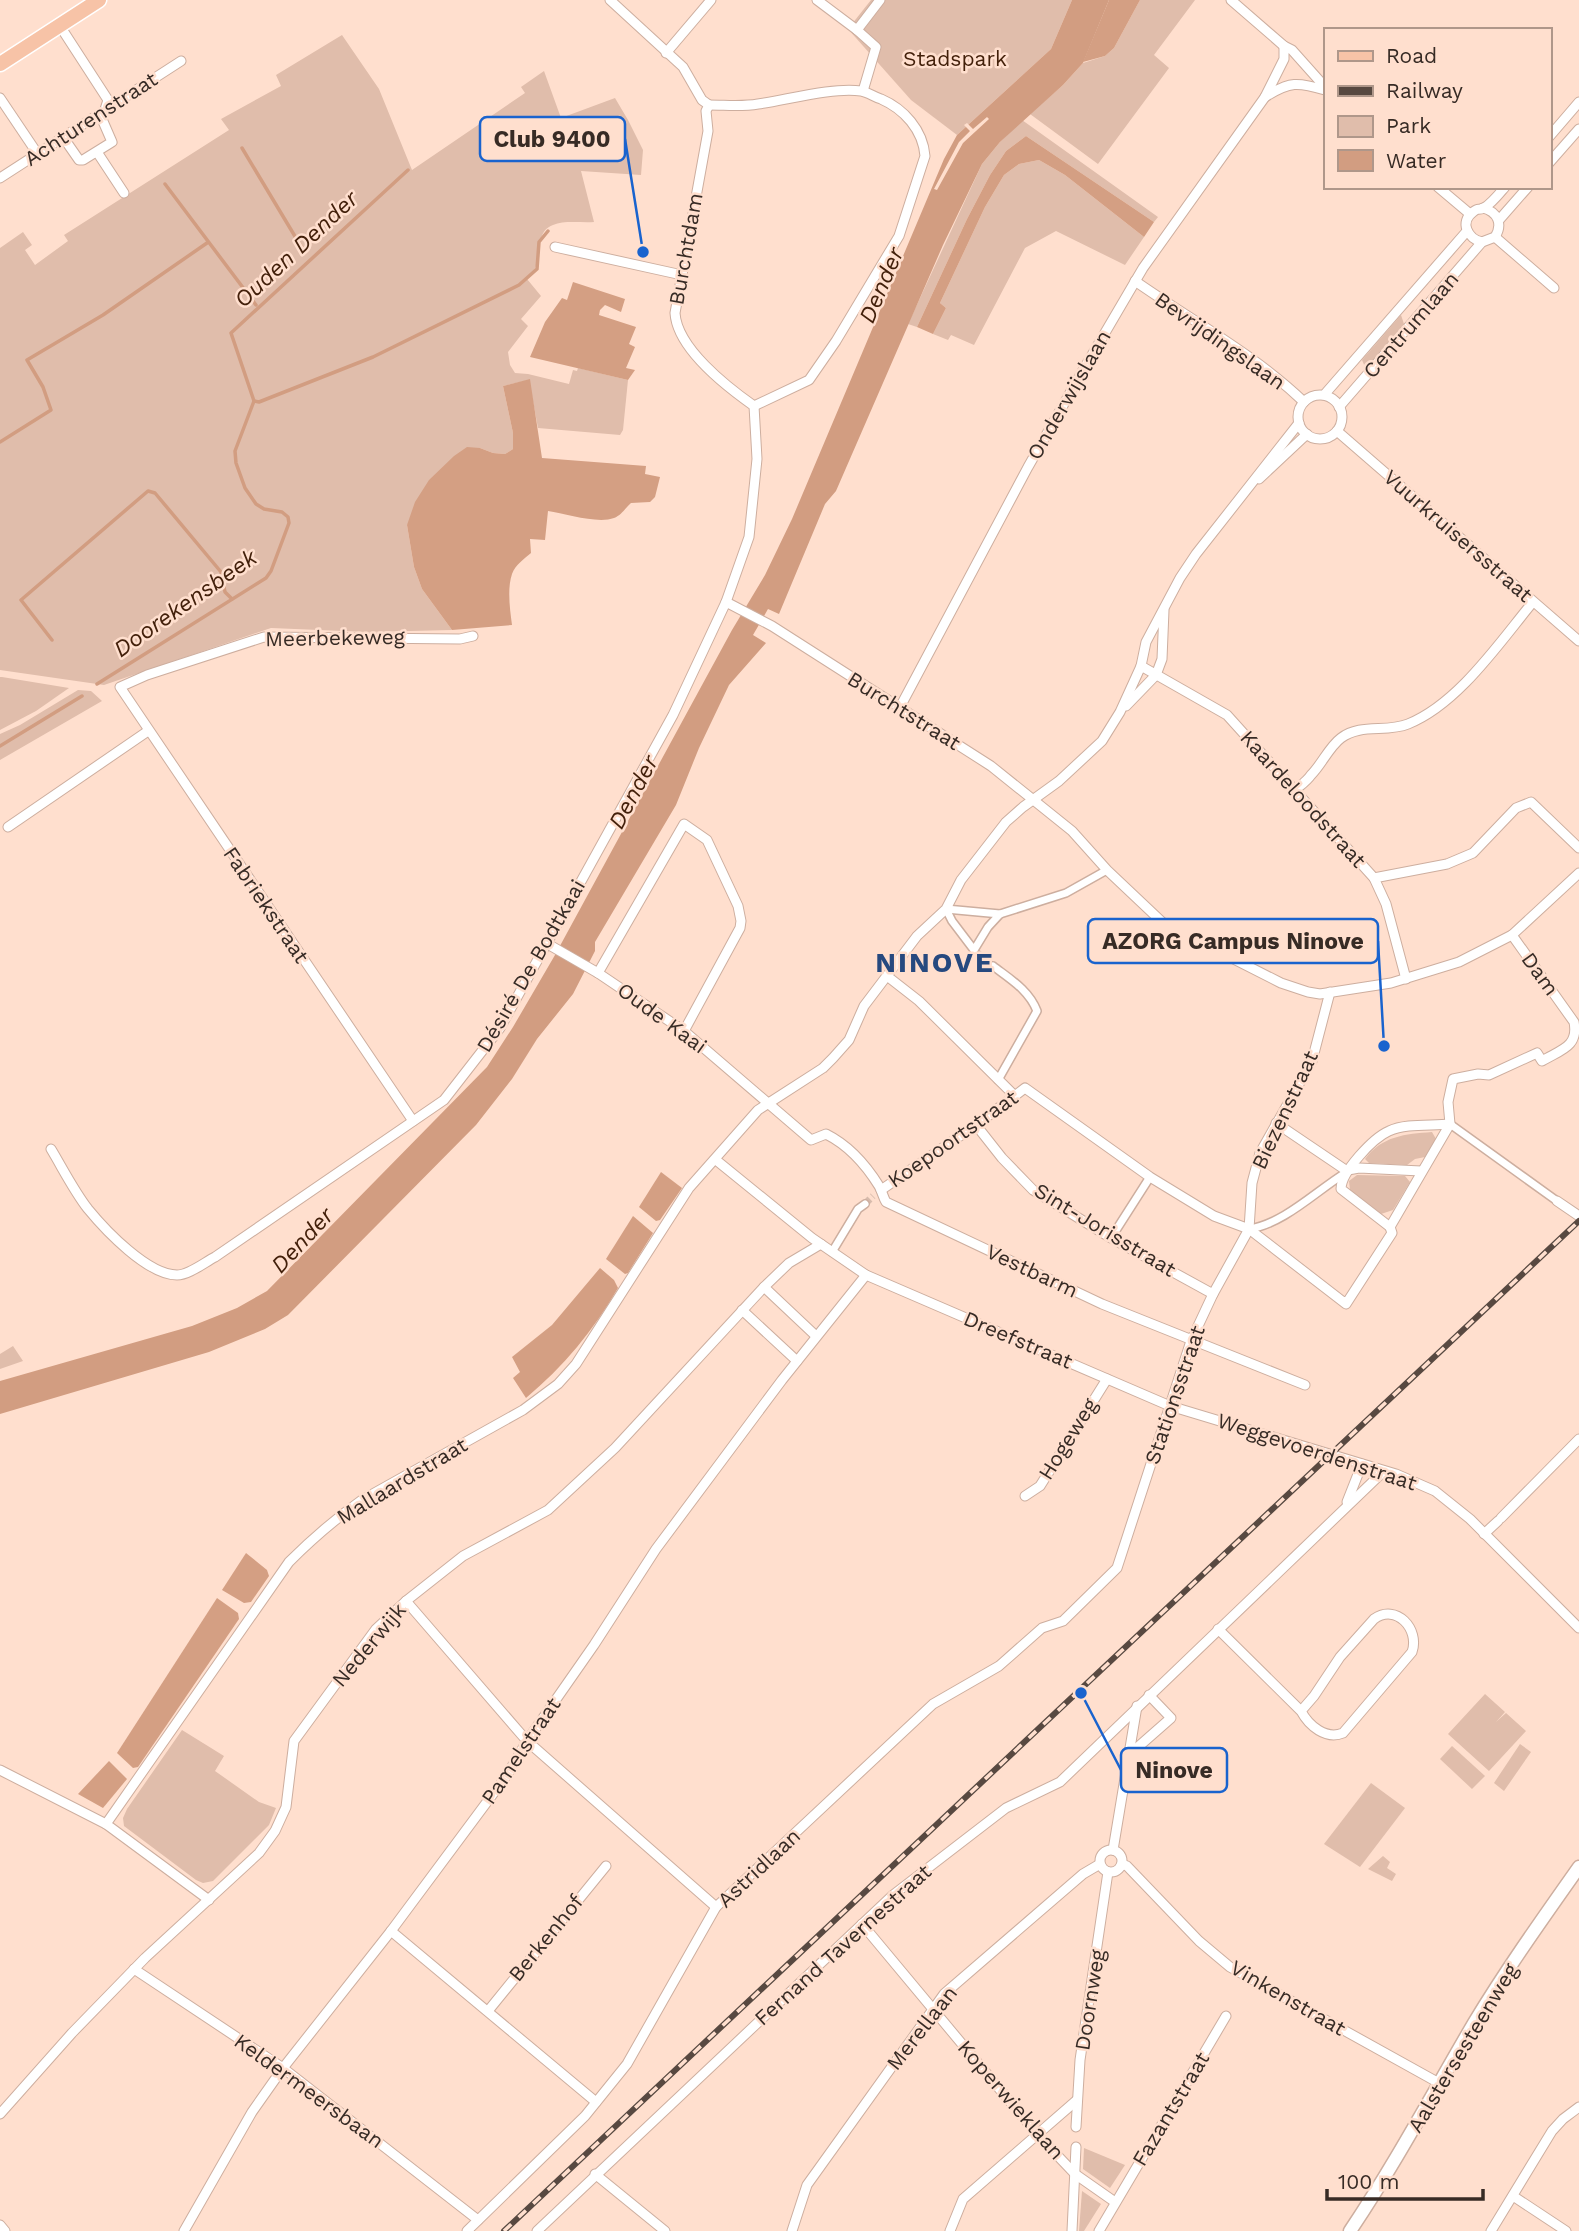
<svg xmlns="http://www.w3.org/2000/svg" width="1579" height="2231" font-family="'Work Sans',sans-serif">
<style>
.green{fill:#e0bdab}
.forest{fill:#d49f83}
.water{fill:#d29d81}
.pier{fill:#ffdfce}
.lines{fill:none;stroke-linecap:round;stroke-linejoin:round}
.stream{stroke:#d29d81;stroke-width:3.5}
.pedestrian-tunnel{stroke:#d7bbac;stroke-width:7;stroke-dasharray:7 3.5;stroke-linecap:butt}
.pedestrian-casing{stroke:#cdae9f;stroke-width:10}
.minor-casing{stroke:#cdae9f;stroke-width:11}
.secondary-casing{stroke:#cdae9f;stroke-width:15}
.primary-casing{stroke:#fff;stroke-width:17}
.pedestrian{stroke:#fff;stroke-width:7}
.minor{stroke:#fff;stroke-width:9}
.secondary{stroke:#fff;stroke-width:12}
.primary{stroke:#f7c3a7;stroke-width:14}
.rail-casing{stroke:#584941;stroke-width:6}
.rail{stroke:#ffdfce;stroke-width:3.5;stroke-dasharray:10;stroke-linecap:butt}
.labels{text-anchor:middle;stroke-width:5;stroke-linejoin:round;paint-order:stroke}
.park-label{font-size:21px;fill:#421f09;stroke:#ffdfce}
.street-label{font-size:21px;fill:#372b25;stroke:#ffdfce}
.water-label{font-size:23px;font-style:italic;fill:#43200b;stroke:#ffdfce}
.district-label{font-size:28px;font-weight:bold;letter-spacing:2px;fill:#26497f;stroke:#ffdfce}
.leader{fill:none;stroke:#1963ce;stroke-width:2.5}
.callout-dot{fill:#1963ce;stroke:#ffdfce;stroke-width:2.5}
.callout{fill:#ffdfce;stroke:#1963ce;stroke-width:2.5}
.callout-label{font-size:23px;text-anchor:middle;font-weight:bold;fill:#372b25}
</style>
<rect width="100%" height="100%" fill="#ffdfce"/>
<g class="green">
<polygon points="871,0 1072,0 1051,49 957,135 911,100 848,29"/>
<polygon points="1140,0 1195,0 1154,55 1169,68 1098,164 1030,114 1063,85 1083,63 1105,56 1114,48"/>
<path d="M342,35L379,89L412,170L525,93L521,87L544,71L561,118L615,98L628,120L643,150L641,175L581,171L594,222C581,223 564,220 553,225C531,233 547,263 527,279L541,296L521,319L528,326L508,352L510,365L515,373L528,374L569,384L573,370L577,371L578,368L628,380L623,430L620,435L538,428L529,380L503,386L513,433V449L505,454L493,453L480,448L407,525L414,567L422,589L452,630L367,632L271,628L104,685L0,670V248L23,232L32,245L25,250L35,265L68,241L64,235L229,130L221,119L281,86L276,75Z"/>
<polygon points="1022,120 1158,217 1154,222 1026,136 1006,151 990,175 967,219 917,327 908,324 982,164 1000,142"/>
<polygon points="1039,160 1065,175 1144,237 1125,265 1056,231 1025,248 974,345 951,335 948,340 933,334 946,308 940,303 985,207 1004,175 1019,164"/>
<polygon points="1401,315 1404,324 1366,369 1362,360"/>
<polygon points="0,677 2,677 69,688 36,711 0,730"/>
<polygon points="78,690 91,691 102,701 0,760 0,734 20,725"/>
<path d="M1432,1132L1436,1139L1425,1157L1415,1159L1407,1165L1369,1163L1365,1159C1382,1136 1405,1134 1432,1132Z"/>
<polygon points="1357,1175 1405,1176 1410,1182 1393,1210 1381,1214 1350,1190 1349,1181"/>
<polygon points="13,1346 23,1361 0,1369 0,1354"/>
<polygon points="1485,1694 1505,1712 1496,1722 1506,1713 1526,1731 1489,1771 1448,1734"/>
<polygon points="182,1730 224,1756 215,1771 259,1802 276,1808 269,1825 213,1881 203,1883 196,1880 124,1826 123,1818 127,1809"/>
<polygon points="1520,1744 1531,1752 1504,1791 1494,1783"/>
<polygon points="1452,1746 1485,1776 1472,1789 1440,1759"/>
<polygon points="1371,1783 1405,1808 1360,1867 1324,1844"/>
<polygon points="1383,1856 1390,1862 1387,1868 1396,1874 1392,1881 1368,1869"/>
<polygon points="1084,2148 1125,2165 1110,2188 1083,2169"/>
<polygon points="1082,2191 1101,2204 1084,2231 1079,2231"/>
</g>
<g class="forest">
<polygon points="1109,0 1140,0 1114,48 1105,56 1083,62"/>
<polygon points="1026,136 1154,222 1144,237 1065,175 1039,160 1019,164 1004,175 985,207 940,303 946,308 933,334 917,327 967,219 990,175 1006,151"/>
<polygon points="573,282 625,299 621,312 605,305 600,310 599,315 636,327 629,344 635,347 626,368 635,370 628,380 530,357 545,322 562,298 567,300"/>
<path d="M530,379L542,458L646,466L645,474L660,477L655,497L650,502L631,503C625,508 622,515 614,518C598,524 566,514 548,511L545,540L530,539L531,553C524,559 515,565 512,574C507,589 510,610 512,625L452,630L422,589L414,567L407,525L415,502L429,480L454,456L467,447L480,448L493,453L505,454L513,449V433L503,386Z"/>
<polygon points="661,1172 682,1188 660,1220 656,1221 639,1207"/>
<polygon points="633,1216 653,1233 628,1273 625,1274 606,1259"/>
<path d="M600,1268L614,1280L618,1288C594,1330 563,1367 526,1398L513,1378L520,1372L512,1357L552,1325Z"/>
<polygon points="246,1553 267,1570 269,1576 251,1602 244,1603 222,1590"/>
<polygon points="217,1598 238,1613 239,1619 138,1767 133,1768 117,1753"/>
<polygon points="109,1761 127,1779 103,1808 78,1794"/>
</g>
<polygon class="water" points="1072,0 1109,0 1083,63 1063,85 1000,142 982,164 943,245 836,491 825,504 779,614 768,609 753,635 766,643 729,685 699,748 676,805 595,942 595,951 573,994 537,1039 512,1079 476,1125 288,1315 265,1329 209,1352 0,1414 0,1381 192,1326 237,1308 267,1291 487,1067 513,1027 555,955 732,630 765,575 792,519 944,159 957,135 1051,49"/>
<polygon class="pier" points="987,117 989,119 963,143 937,190 934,189 959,142 970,131 964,125 967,123 973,129"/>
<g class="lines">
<g class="stream">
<polyline points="242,148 302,248"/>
<polyline points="165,184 256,305"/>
<polyline points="254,401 259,402 373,357 519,285 537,269 539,242 548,231"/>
<polyline points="0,442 51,410 43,387 27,360 103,315 207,243"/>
<polyline points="52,640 21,600 148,491 155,493 221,572 225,592 232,599"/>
<polyline points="97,684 266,578 271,571 289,523 288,517 282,512 264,509 256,504 245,488 236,463 235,451 254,401 231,333 408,170"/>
<polyline points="0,746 82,696"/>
</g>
<g class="pedestrian-tunnel">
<polyline points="974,950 993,966"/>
<polyline points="865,1204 873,1196"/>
</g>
<g class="pedestrian-casing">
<g id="pedestrian">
<polyline points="946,909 952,921 974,950 988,927 1000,914 1066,893 1107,870"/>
<polyline points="946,909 1000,914"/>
<path d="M993,966C1010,979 1029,990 1037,1011L998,1080"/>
<polyline points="1450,1124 1557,1201"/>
<path d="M1249,1229C1284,1224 1317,1190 1347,1172"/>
<polyline points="1111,1238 1150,1177"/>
<polyline points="832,1252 858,1209 865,1204"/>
</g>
</g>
<g class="minor-casing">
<g id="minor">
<polyline points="610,0 683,67 702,100 709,105"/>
<polyline points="817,0 857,30 876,47 863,91"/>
<polyline points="1231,0 1284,46 1292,50 1325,87"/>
<polyline points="60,26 108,100 102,119 112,142 83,160 79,160 63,137"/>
<polyline points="857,30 880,0"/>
<polyline points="666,53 711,0"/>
<path d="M1265,97C1290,81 1298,82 1325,90"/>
<polyline points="0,98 37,153"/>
<path d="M709,105C726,105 742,107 758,104C787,100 832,87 861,91C868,92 874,97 881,99C904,109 923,130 925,156L899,236L836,341L809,380L754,406"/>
<polyline points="1549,137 1579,102"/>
<polyline points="97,152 124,193"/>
<polyline points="1549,163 1579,129"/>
<polyline points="0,178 181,61"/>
<polyline points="1438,187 1470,214"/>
<polyline points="1499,220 1528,187"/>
<polyline points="1495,237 1554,288"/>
<path d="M1482,242C1468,239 1459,222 1473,212C1479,207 1477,211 1484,208C1492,203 1499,194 1505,187"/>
<polyline points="555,247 682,275"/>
<path d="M1135,281C1192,321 1254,354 1304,402"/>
<polyline points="1324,395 1467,231"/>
<circle cx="1320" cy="417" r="22"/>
<path d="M1339,407L1482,242L1495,237C1503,224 1498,212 1483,208"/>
<polyline points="1337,431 1579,641"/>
<polyline points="1259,479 1307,434"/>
<polyline points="726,602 772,626 991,766 1072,831 1107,870 1162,922 1211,950 1220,952 1281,983 1308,992 1320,994 1391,983 1459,962 1512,935 1579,873"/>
<polyline points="1141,666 1227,715 1374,878 1386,904 1406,979"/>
<polyline points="1126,706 1156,675 1162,659 1164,610"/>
<polyline points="899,709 1028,467 1082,372 1143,268 1265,97 1284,59 1284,46"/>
<path d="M1295,790C1301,785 1307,781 1311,775C1322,764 1329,747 1341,738C1361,723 1386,733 1408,724C1458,704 1499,643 1533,602"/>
<polyline points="8,827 148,731"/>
<polyline points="1374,878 1447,864 1473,853 1516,808 1531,802 1579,848"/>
<path d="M546,943L598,973L684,1031L811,1140L826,1134C848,1145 866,1165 879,1186C882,1191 883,1197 886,1202L1102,1304L1305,1385"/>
<polyline points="598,973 684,824 707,840 738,906 741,921 740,928 684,1031"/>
<polyline points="887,976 919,1001 1015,1096"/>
<polyline points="413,1121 120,687 147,675 264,637 460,639 473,636"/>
<polyline points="1276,1123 1347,1171"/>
<polyline points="976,1125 1002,1158 1033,1190 1111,1238 1213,1294"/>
<path d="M51,1149C63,1169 74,1191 88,1209C106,1231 148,1275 177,1275C189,1275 205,1262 215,1257L444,1100L500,1028L673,715L726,602L749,537L757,459L754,406C727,387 677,348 675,313L708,131L706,111L709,105"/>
<polyline points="716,1160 812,1238 866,1275 1170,1406 1396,1474 1435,1491 1470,1519 1579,1628"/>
<polyline points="1348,1170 1359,1168 1421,1171"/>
<path d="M881,1190L976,1125L1025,1088L1150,1177L1214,1216L1249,1229L1346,1304L1392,1233L1390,1227L1450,1124L1448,1102L1453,1079L1478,1074L1489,1075L1537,1053L1542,1061C1560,1050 1579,1047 1574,1022L1512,935"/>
<polyline points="1557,1201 1579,1216"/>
<path d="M1390,1227L1341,1189C1341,1172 1373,1138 1389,1131C1406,1123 1431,1126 1450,1124"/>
<polyline points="764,1287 816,1336"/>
<polyline points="742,1310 797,1361"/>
<polyline points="1025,1496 1040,1486 1107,1379"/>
<polyline points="1347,1502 1362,1464"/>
<polyline points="1501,1518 1579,1439"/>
<polyline points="1484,1534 1498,1521"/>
<polyline points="406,1601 527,1741 716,1907"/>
<path d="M1218,1629L1301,1711C1309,1726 1326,1740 1343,1733L1412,1652C1420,1629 1396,1603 1374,1619L1340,1657L1314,1696L1301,1711"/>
<polyline points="1130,1754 1171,1718 1149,1695"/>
<polyline points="0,1770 106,1824"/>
<circle cx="1111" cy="1861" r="11"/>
<polyline points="1113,1850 1137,1706"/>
<polyline points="1122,1864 1127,1866 1199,1941 1230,1967 1439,2083"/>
<path d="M209,1900L106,1824L289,1562C312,1539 335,1519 362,1500L523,1410L558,1384L576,1364L689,1188L758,1110L823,1068L833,1058L849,1040L864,1006L917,936L946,909L961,880L1006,822L1023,807L1059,781L1102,741L1120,712L1141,666L1146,642L1180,578L1196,554L1299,423"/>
<polyline points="862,1924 1037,2134 1075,2174 1115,2202"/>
<polyline points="391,1931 596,2102"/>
<polyline points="134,1969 283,2068 478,2220"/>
<polyline points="488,2011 606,1866"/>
<polyline points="0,2114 72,2033 145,1958 259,1853 275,1831 286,1807 294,1741 376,1629 406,1601 463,1556 548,1510 615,1448 764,1287 789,1263 821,1244"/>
<polyline points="1076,2127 1080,2060 1108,1872"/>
<polyline points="595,2174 665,2231"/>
<polyline points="1513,2196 1566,2231"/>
<polyline points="0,2225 5,2231"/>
<polyline points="184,2231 252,2112 283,2068 391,1931 507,1775 527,1741 594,1645 656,1549 782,1380 866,1275"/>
<polyline points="467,2231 585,2116 627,2064 716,1907 933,1704 999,1666 1042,1628 1063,1621 1117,1568 1191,1341 1213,1294 1249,1229 1252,1183 1260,1153 1312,1061 1330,992"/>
<polyline points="537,2231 893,1895 1006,1808 1060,1782 1384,1471"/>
<polyline points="792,2231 807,2185 944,1994 1083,1874 1100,1864"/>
<polyline points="950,2231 963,2199 1077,2100"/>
<polyline points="1072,2231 1076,2147"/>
<polyline points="1099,2231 1226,2016"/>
<polyline points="1491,2231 1552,2131 1563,2119 1579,2107"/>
</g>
</g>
<g class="secondary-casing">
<path id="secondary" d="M1350,2231C1395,2164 1433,2093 1474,2023C1506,1970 1543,1918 1579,1867"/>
</g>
<g class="primary-casing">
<polyline id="primary" points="0,64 99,0"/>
</g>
<use href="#pedestrian" class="pedestrian"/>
<use href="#minor" class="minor"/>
<use href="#secondary" class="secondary"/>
<use href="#primary" class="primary"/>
<g class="rail-casing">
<polyline id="rail" points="504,2231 1579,1221"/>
</g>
<use href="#rail" class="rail"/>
</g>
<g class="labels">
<g class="park-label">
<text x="955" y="66">Stadspark</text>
</g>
<g class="street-label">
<text transform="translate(91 119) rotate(-33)" y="7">Achturenstraat</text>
<text transform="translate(686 249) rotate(-80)" y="7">Burchtdam</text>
<text transform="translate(1411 325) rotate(-49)" y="7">Centrumlaan</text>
<text transform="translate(1220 341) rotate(35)" y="7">Bevrijdingslaan</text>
<text transform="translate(1069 395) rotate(-60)" y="7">Onderwijslaan</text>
<text transform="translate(1458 536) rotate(41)" y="7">Vuurkruisersstraat</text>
<text transform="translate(335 638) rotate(-1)" y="7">Meerbekeweg</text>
<text transform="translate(904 711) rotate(32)" y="7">Burchtstraat</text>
<text transform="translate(1303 799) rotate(48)" y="7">Kaardeloodstraat</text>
<text transform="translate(266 905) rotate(56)" y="7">Fabriekstraat</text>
<text transform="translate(531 966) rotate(-60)" y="7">Désiré De Bodtkaai</text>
<text transform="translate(1540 974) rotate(54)" y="7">Dam</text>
<text transform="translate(662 1018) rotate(36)" y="7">Oude Kaai</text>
<text transform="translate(1285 1110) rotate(-65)" y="7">Biezenstraat</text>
<text transform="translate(953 1139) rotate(-35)" y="7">Koepoortstraat</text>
<text transform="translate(1105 1230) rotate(31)" y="7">Sint-Jorisstraat</text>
<text transform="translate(1032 1271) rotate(25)" y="7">Vestbarm</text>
<text transform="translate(1018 1340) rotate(23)" y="7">Dreefstraat</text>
<text transform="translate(1175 1395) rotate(-71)" y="7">Stationsstraat</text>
<text transform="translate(1068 1439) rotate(-58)" y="7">Hogeweg</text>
<text transform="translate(1317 1452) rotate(18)" y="7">Weggevoerdenstraat</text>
<text transform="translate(402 1481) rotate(-31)" y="7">Mallaardstraat</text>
<text transform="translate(369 1645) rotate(-50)" y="7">Nederwijk</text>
<text transform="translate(521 1751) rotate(-56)" y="7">Pamelstraat</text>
<text transform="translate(759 1868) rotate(-43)" y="7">Astridlaan</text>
<text transform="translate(546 1938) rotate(-51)" y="7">Berkenhof</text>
<text transform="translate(843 1945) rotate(-42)" y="7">Fernand Tavernestraat</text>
<text transform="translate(1288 1998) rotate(30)" y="7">Vinkenstraat</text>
<text transform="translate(1090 2000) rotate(-81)" y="7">Doornweg</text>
<text transform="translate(922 2028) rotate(-52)" y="7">Merellaan</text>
<text transform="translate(1463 2048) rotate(-59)" y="7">Aalstersesteenweg</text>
<text transform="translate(309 2091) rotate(36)" y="7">Keldermeersbaan</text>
<text transform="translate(1011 2100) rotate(49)" y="7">Koperwieklaan</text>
<text transform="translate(1171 2109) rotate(-59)" y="7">Fazantstraat</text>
</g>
<g class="water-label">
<text transform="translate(296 249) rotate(-43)" y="8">Ouden Dender</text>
<text transform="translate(881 285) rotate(-67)" y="8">Dender</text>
<text transform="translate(185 603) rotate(-35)" y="8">Doorekensbeek</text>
<text transform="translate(633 792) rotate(-62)" y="8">Dender</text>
<text transform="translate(302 1240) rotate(-47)" y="8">Dender</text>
</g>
<g class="district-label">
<text x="935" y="972">NINOVE</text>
</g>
</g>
<path class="leader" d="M643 252L625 139M1384 1046L1378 941M1081 1693L1121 1770"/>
<g class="callout-dot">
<circle cx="643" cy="252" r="7"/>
<circle cx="1384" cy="1046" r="7"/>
<circle cx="1081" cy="1693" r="7"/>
</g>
<g class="callout">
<rect x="480" y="117" width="145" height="44" rx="7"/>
<rect x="1088" y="919" width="290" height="44" rx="7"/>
<rect x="1121" y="1748" width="106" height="44" rx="7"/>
</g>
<g class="callout-label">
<text x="552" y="147">Club 9400</text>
<text x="1233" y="949">AZORG Campus Ninove</text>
<text x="1174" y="1778">Ninove</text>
</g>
<rect x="1324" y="28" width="228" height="161" fill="#ffdfce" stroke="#af978a" stroke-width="2"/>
<rect x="1338" y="51" width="35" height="10" fill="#f7c3a7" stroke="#af978a" stroke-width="2"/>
<text x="1386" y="63" font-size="21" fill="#372b25">Road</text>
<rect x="1338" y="86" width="35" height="10" fill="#584941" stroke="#af978a" stroke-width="2"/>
<text x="1386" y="98" font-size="21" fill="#372b25">Railway</text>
<rect x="1338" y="116" width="35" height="21" fill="#e0bdab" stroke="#af978a" stroke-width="2"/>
<text x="1386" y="133" font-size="21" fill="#372b25">Park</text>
<rect x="1338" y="150" width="35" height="21" fill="#d29d81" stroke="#af978a" stroke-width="2"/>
<text x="1386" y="168" font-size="21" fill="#372b25">Water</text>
<path d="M1327 2189v10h156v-10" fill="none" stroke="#372b25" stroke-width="3.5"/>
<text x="1338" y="2189" font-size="21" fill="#372b25" stroke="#ffdfce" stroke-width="5" paint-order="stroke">100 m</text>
</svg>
